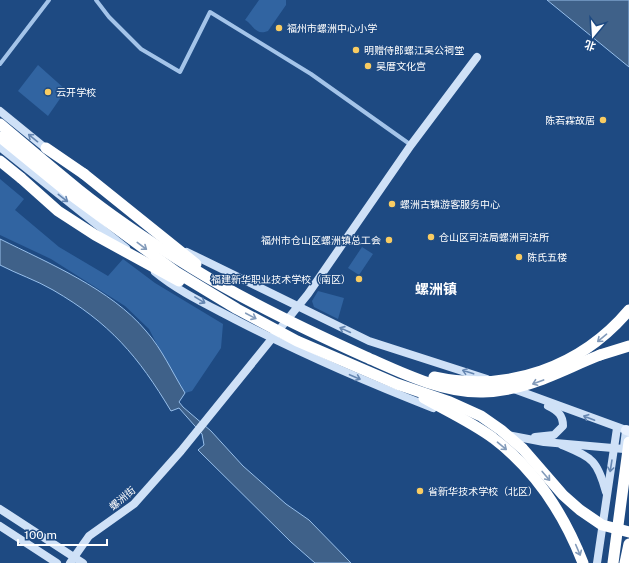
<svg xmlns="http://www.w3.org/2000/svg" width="629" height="563" font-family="'Public Sans','Noto Sans SC',sans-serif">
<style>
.green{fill:#3164a1}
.water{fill:#3f6189;stroke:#97bfeb}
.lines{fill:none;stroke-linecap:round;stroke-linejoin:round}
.street{stroke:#a4c4e9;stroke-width:4}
.secondary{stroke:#cfe1f7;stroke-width:8}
.primary{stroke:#e7f0fe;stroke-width:10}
.highway{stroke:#fff;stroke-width:11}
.highway-bridge{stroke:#fff;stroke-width:11}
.oneway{stroke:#6586b1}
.oneway2{stroke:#839bba}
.poi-dot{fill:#f9cc62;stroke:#1e4a82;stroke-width:1.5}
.labels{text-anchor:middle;stroke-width:3;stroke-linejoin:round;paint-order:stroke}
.poi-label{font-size:10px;fill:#fff;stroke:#1e4a82;text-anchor:start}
.street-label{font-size:10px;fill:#fff;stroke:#1e4a82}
.district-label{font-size:14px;font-weight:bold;fill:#fff;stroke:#1e4a82}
</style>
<rect width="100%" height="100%" fill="#1e4a82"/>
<g class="green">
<path d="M259,0H286V5L268,31C255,36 254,25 245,20Z"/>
<polygon points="38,65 66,90 48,116 18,91"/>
<polygon points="0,176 0,179 24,199 15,210 59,247 108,276 123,259 155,283 223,324 221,348 192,391 185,393 168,366 149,329 125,306 51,259 0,235"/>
<polygon points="362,247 373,254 359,275 348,268"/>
<polygon points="318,291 344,298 338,319 314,307 312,301"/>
</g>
<g class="water">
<polygon points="547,0 629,0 629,67"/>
<path d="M0,239C48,263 111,289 146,331C162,349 172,372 185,393L179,402L183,407L211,431L243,466L286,504L309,520L351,563H315L291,542L198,450L204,445L202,434L179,408L171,411C138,356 110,323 53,290C36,280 17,274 0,265Z"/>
</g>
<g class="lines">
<g class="street">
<polyline points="96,0 109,17 141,49 180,72 210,12 311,74 411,145"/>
<polyline points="0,64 49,0"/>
</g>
<g class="secondary">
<polyline points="0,111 49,151"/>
<polyline points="0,147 126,248"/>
<polyline points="187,252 369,341 487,379"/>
<path d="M155,272C179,292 210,306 238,321C302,354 366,382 433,408"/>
<polyline points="511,388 626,430 624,447"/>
<polyline points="507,435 544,442 624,449"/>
<path d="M535,437L554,435L563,426C563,415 558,411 548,406"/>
<path d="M562,445C592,458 597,459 606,492"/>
<polyline points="0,509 83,563"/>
<polyline points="0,526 57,563"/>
<polyline points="70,563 89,536 134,504 181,451 308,294 411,145 477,57"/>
<polyline points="597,563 617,428"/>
</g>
<polyline class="primary" points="626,430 629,431"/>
<g class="highway">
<polyline points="46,148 84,174"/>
<polyline points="0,161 21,178"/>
<polyline points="600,355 629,346"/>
<polyline points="625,563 629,544"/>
</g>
<g class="highway-bridge">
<path d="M0,124C26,146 52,168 79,190C114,218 153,244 192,268C247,302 306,330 366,357C402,373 442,393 483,392C530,390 557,372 600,355"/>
<polyline points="0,137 70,194 176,272 237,309 297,341 397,384 450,402 481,416 501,430 523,449 563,495 580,510 602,525 629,532"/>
<polyline points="84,174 196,264"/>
<polyline points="21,178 58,211 95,235 179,281"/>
<path d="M434,377C508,393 581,367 629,310"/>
<path d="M424,398C447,411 471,422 493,438C535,470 564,514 583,563"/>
<polyline points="613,563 629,442"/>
</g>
</g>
<defs><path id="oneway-shaft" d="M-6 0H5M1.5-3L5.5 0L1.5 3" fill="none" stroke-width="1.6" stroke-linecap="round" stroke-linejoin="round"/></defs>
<g class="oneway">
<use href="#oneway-shaft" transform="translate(33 138) rotate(-141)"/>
<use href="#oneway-shaft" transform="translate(63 198) rotate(38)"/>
<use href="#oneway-shaft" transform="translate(200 300) rotate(31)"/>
<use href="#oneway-shaft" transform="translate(345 330) rotate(-155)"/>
<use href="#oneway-shaft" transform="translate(468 372) rotate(-162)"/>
<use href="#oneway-shaft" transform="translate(355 377) rotate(23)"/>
<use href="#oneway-shaft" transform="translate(589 418) rotate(-159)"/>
<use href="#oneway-shaft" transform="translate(611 466) rotate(99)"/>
</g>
<g class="oneway2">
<use href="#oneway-shaft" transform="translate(142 246) rotate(37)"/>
<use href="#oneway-shaft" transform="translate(251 316) rotate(28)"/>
<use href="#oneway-shaft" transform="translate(602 338) rotate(140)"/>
<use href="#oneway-shaft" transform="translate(538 382) rotate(160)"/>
<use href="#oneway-shaft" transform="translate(502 446) rotate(40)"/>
<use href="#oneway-shaft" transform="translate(546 476) rotate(50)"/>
<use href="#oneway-shaft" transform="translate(578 550) rotate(67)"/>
</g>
<g class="poi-dot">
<circle cx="279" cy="28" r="4"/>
<circle cx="356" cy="50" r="4"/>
<circle cx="368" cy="66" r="4"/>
<circle cx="48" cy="92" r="4"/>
<circle cx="603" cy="120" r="4"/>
<circle cx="392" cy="204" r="4"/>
<circle cx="431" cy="237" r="4"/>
<circle cx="389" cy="240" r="4"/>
<circle cx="519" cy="257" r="4"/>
<circle cx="359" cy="279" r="4"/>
<circle cx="420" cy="491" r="4"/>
</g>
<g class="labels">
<g class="poi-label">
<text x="287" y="32">福州市螺洲中心小学</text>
<text x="364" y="54">明赠侍郎螺江吴公祠堂</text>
<text x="376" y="70">吴厝文化宫</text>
<text x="56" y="96">云开学校</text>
<text x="595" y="124" text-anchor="end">陈若霖故居</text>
<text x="400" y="208">螺洲古镇游客服务中心</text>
<text x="439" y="241">仓山区司法局螺洲司法所</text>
<text x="381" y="244" text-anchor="end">福州市仓山区螺洲镇总工会</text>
<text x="527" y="261">陈氏五楼</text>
<text x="351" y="283" text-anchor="end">福建新华职业技术学校（南区）</text>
<text x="428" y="495">省新华技术学校（北区）</text>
</g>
<g class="street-label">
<text transform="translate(122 498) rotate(-40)" y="4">螺洲街</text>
</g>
<g class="district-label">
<text x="436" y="294">螺洲镇</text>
</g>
</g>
<g transform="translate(593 36) rotate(198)" stroke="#1e4a82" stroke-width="3" paint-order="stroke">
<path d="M0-3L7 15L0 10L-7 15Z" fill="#ffffff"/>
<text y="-6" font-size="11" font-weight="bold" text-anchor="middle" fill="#ffffff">北</text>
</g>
<path d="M18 539v6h89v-6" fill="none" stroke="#ffffff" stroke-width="2"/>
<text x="24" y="539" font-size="12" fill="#ffffff" stroke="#1e4a82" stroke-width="3" paint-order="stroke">100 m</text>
</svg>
